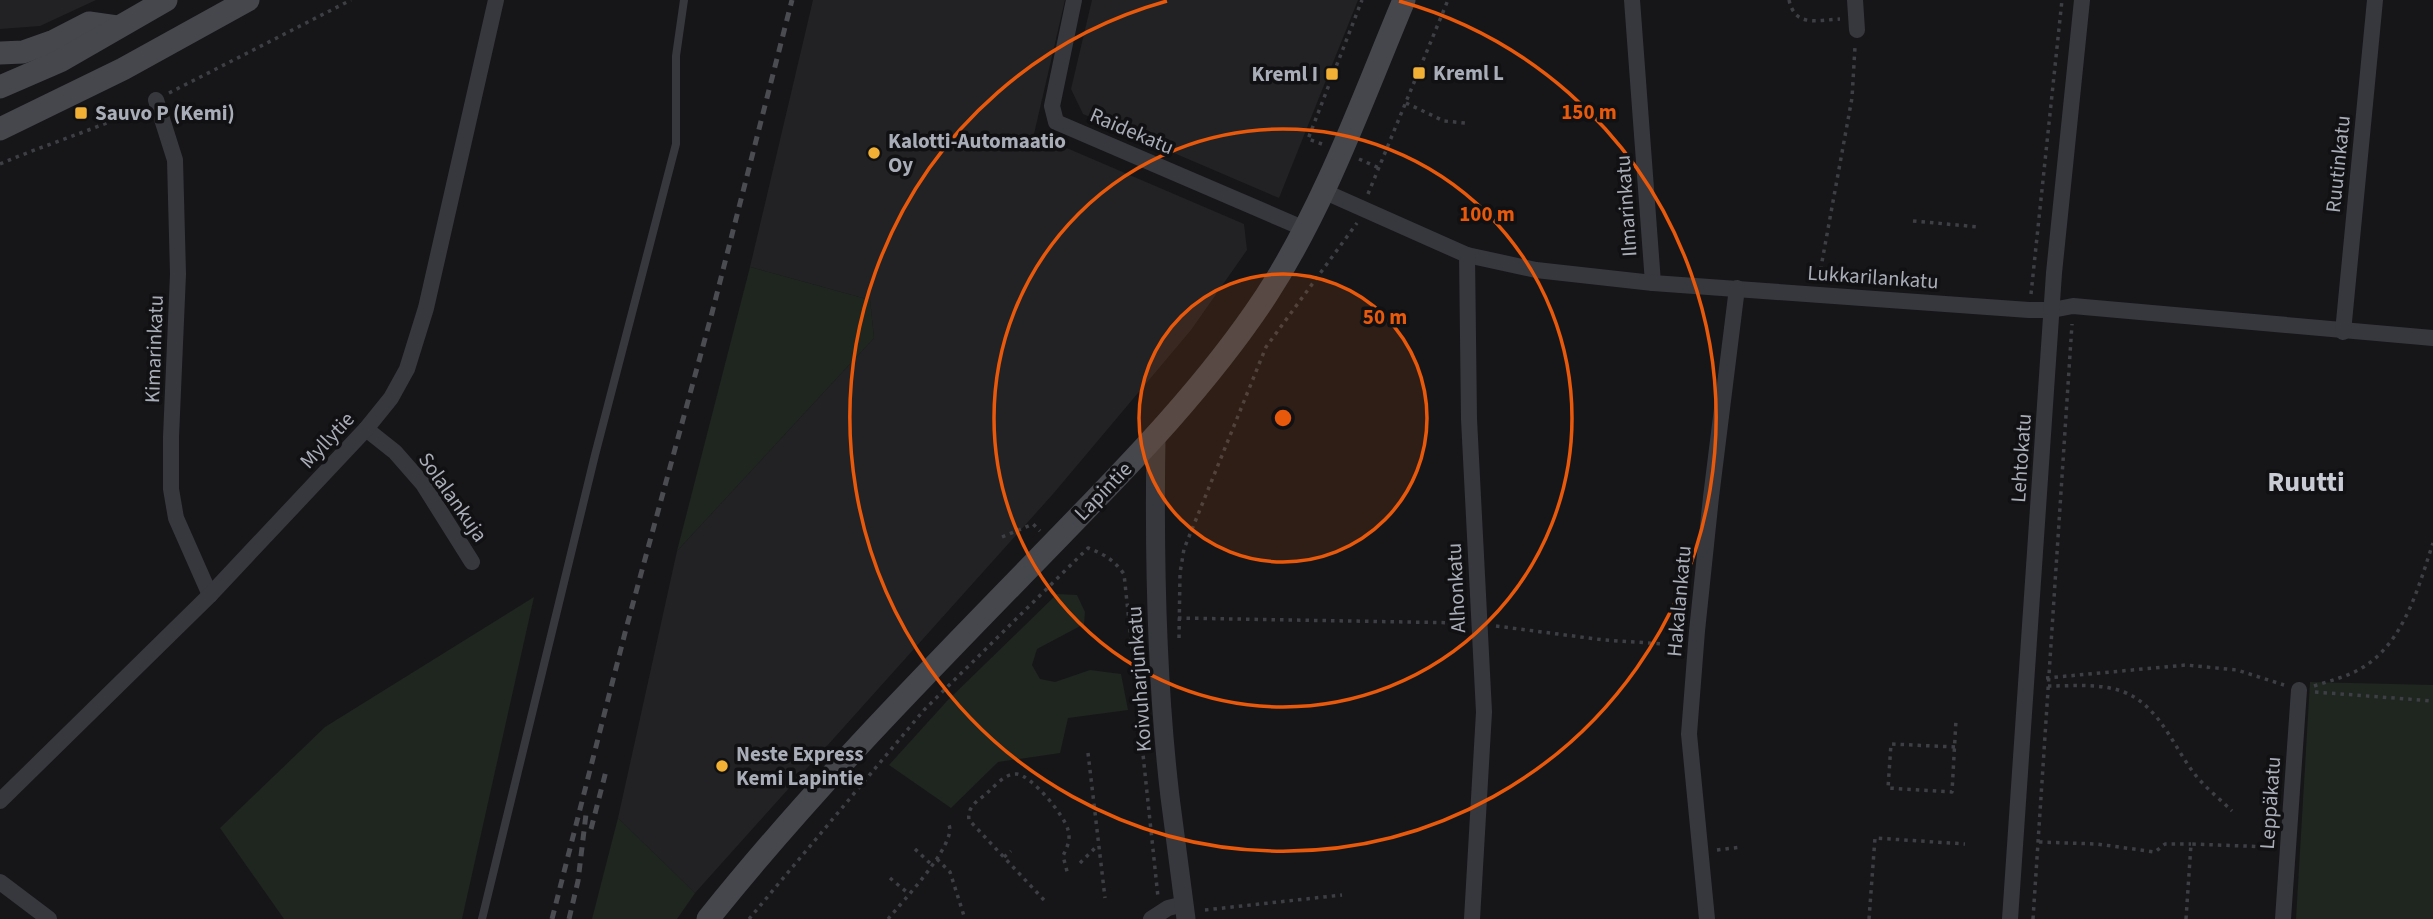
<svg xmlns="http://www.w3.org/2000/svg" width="2433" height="919" font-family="'Source Sans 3',sans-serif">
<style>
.built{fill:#222225}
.green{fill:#1e261f}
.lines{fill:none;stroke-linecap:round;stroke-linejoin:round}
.path{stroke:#3d3f44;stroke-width:3.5;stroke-dasharray:3.5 5;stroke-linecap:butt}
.service{stroke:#37383d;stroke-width:8}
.minor{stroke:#37383d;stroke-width:16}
.tertiary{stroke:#37383d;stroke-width:19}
.secondary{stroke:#45474d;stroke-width:23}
.rail{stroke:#4a4c52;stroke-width:5;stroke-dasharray:9 7;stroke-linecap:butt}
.ring{fill:none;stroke:#e8590c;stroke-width:3.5}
.poi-dot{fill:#f2b134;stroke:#111113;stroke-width:2.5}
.labels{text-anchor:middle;stroke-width:7;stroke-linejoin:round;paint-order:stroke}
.poi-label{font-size:21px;font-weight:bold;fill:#a8adb8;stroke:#111113;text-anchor:start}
.street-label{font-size:21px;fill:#a8adb8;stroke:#111113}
.district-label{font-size:28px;font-weight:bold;fill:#c9ccd4;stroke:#111113}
.centre{fill:#e8590c;stroke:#111113;stroke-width:3.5}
.ring-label{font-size:21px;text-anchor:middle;font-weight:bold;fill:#e8590c;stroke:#111113;stroke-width:7;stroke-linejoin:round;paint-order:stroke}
</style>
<rect width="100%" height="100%" fill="#161618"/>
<g class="built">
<polygon points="0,0 96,0 40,26 0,29"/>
<polygon points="813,0 1065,0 1034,134 1244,224 1247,250 1191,330 1053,494 695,893 618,818 677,551 874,338 870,300 750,267"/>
<polygon points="1092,0 1358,0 1279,198 1083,114 1071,89"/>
</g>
<g class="green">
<polygon points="750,267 870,300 874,338 677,551"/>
<polygon points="1057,594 1077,595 1085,612 1084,624 1037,649 1032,665 1040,679 1055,682 1090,670 1121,674 1128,710 1068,718 1060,753 998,762 951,808 889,765 947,701"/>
<polygon points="534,597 462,919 284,919 220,828 325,727"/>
<polygon points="2310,682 2433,685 2433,919 2296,919"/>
<polygon points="618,818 695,893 677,919 592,919"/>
</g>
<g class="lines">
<g class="path">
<path d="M1789,0C1795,28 1818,20 1840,19"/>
<polyline points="169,93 351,0"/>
<polyline points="1406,103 1444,121 1465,123"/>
<polyline points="1322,144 1308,139 1362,0"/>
<polyline points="1359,159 1379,168"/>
<path d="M0,164C46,144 95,130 141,108"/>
<polyline points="1368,194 1448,0"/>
<polyline points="1913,221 1979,227"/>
<polyline points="1819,278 1852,98 1855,47"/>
<polyline points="2031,294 2062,0"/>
<polyline points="1002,537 1033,524 1040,531"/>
<polyline points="1178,618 1464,623"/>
<polyline points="1496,626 1604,640 1680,645"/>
<polyline points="1179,638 1180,573 1184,549 1266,347 1357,223"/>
<polyline points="2046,678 2186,665 2237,670 2284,685"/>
<path d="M2048,686C2073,686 2101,683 2124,692C2161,707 2174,749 2197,777C2208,790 2221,800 2232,811"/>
<path d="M2314,686C2332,680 2350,676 2365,666C2405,640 2419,585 2433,543"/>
<polyline points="2315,692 2433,701"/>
<polyline points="1955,747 1891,744 1888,788 1952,792 1956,720"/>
<polyline points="1088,753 1105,898"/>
<polyline points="2039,842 2097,844 2155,852 2165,844 2191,844"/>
<polyline points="915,849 932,865"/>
<polyline points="1717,850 1741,847"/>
<polyline points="1004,857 1011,851"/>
<polyline points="937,859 950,872 965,919"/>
<polyline points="1080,863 1098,845"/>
<polyline points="890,878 909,894"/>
<path d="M1044,900L969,820C967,807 977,801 986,794C995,786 1005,773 1017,774C1032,776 1065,816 1068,830C1071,840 1067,847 1063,856L1068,875"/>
<polyline points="1205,910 1342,895"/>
<path d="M749,919L924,710L1088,548C1104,554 1114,560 1124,574L1158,897"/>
<path d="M888,919C902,902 957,844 949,825"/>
<polyline points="1869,919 1875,838 1965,844"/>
<polyline points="2033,919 2072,324"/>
<polyline points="2186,919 2191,844 2271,847"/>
</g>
<polyline class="service" points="482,919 595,455 676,144 676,56 684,0"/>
<g class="minor">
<polyline points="1074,0 1052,106 1056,122 1305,229"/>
<polyline points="1632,0 1653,283"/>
<polyline points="1855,0 1857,30"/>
<polyline points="156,100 175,160 178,274 171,437 171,489 176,518 210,595"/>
<polyline points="1323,191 1467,255 1536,270 1653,283 2029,310 2052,310 2073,306 2433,338"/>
<polyline points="1467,255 1469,419 1484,712 1472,919"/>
<polyline points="2343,332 2375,0"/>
<polyline points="366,429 395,452 423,484 472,562"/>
<polyline points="0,801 210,595 366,429 391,398 407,369 426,308 496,0"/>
<polyline points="0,882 49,919"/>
<polyline points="1151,919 1168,908 1184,904"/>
<polyline points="1707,919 1689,734 1697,631 1711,497 1737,288"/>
<polyline points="2010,919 2054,273 2082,0"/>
<polyline points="2283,919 2299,690"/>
</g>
<path class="tertiary" d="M1156,436C1154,556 1156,678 1170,797C1175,838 1181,878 1186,919"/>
<g class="secondary">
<polyline points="0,53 23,52 54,41 89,23 117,27"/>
<polyline points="0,87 60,61 166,0"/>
<polyline points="0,129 123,69 248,0"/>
<path d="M708,919C808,794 920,680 1032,565C1114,480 1200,396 1266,296C1325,205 1362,100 1404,0"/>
</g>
<g class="rail">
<polyline points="591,829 606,771"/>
<polyline points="552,919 626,629 712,313 792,0"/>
<polyline points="569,919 578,881 586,814"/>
</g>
</g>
<circle cx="1283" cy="418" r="144" fill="#e8590c" fill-opacity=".12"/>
<g class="ring">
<circle cx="1283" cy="418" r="144"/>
<circle cx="1283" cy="418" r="289"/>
<path d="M1399 1A433 433 0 1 1 1167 1"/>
</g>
<g class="poi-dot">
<rect x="1412" y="66" width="14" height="14" rx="3.5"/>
<rect x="1325" y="67" width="14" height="14" rx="3.5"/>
<rect x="74" y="106" width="14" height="14" rx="3.5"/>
<circle cx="874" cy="153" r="7"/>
<circle cx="722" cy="766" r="7"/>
</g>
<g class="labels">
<g class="poi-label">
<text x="1433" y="80">Kreml L</text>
<text x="1318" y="81" text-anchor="end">Kreml I</text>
<text x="95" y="120">Sauvo P (Kemi)</text>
<text x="888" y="148">Kalotti-Automaatio<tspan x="888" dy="24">Oy</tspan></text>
<text x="736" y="761">Neste Express<tspan x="736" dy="24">Kemi Lapintie</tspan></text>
</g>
<g class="street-label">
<text transform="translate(1132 131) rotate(23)" y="7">Raidekatu</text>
<text transform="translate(2338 164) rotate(-84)" y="7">Ruutinkatu</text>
<text transform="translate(1626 206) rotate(-94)" y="7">Ilmarinkatu</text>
<text transform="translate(1873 277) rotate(4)" y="7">Lukkarilankatu</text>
<text transform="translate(154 349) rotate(-88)" y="7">Kimarinkatu</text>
<text transform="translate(327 440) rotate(-47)" y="7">Myllytie</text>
<text transform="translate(2021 458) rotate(-86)" y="7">Lehtokatu</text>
<text transform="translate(1103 491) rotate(-46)" y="7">Lapintie</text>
<text transform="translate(453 497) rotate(55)" y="7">Solalankuja</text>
<text transform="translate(1456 588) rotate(-93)" y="7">Alhonkatu</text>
<text transform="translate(1679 601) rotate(-85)" y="7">Hakalankatu</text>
<text transform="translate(1139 679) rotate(-94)" y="7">Koivuharjunkatu</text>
<text transform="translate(2270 803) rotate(-86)" y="7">Leppäkatu</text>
</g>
<g class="district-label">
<text x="2306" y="491">Ruutti</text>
</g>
</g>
<circle cx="1283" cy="418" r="10" class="centre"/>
<g class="ring-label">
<text x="1589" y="119">150 m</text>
<text x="1487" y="221">100 m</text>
<text x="1385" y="324">50 m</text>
</g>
</svg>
